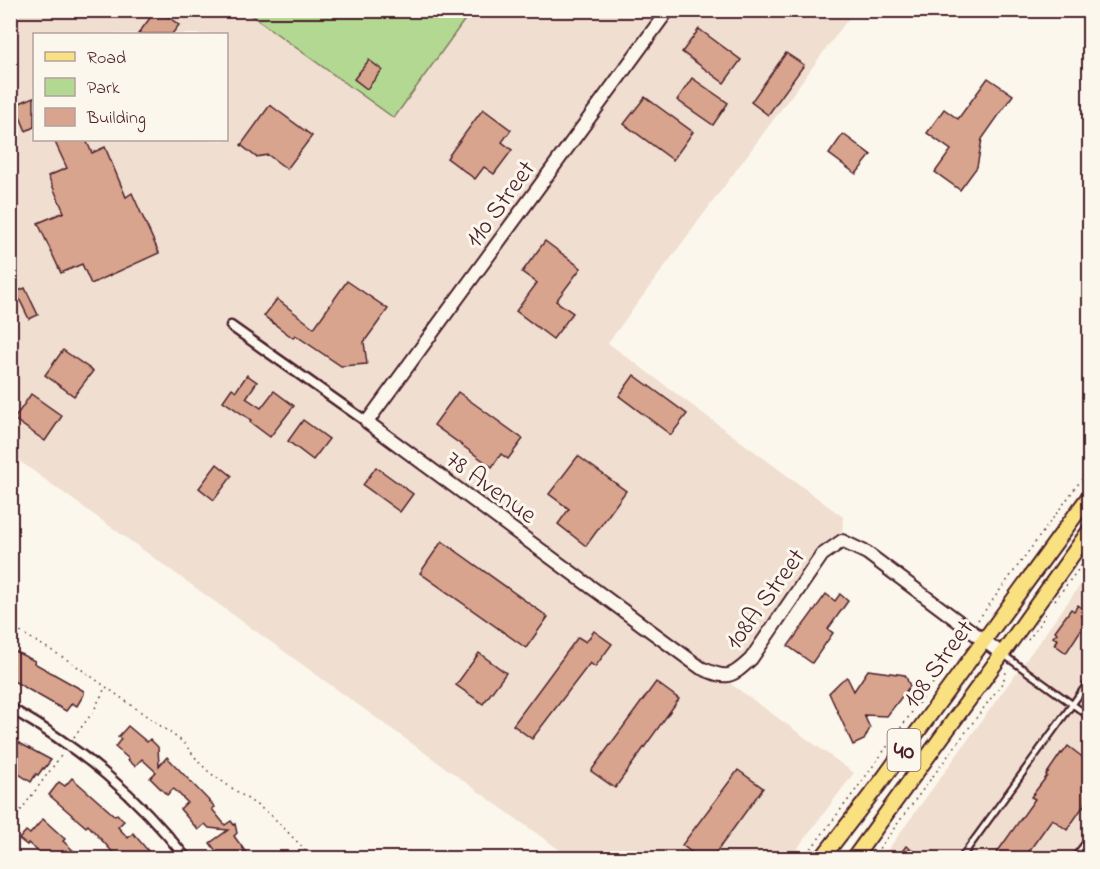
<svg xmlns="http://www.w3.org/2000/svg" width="1100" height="869" font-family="'Indie Flower',sans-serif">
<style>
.built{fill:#f0ded0;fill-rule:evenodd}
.green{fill:#b3d892;stroke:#7e7c5e;stroke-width:1.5}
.building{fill:#d8a48d;stroke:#4a1f2b;stroke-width:1.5}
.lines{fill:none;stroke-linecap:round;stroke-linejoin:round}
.lane-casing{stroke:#4a1f2b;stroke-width:9}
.street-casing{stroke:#4a1f2b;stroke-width:13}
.secondary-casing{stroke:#4a1f2b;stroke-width:16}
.primary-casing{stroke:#4a1f2b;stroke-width:18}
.path{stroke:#4a1f2b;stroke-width:1.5;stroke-dasharray:1.5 4.5;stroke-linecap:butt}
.lane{stroke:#fbf7ec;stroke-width:4.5}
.street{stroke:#fbf7ec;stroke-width:8}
.secondary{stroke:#fbf7ec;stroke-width:12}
.primary{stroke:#f9e181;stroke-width:14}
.labels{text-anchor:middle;stroke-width:6;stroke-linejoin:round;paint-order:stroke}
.shield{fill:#fbf7ec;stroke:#7f6065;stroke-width:1.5}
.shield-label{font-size:24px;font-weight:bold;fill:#4a1f2b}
.street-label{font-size:26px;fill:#4a1f2b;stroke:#fbf7ec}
</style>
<rect width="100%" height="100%" fill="#fbf7ec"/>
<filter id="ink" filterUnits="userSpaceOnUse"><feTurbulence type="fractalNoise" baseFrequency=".0167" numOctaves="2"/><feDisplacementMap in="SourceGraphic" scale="12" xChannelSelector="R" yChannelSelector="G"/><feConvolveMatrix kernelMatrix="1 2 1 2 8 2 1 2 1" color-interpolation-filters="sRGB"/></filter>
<g filter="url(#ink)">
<g class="built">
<path d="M11,11H245L394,118L471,11H854L608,343L843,517L842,541L822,555L751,659L720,676L854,773L790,858H571L11,455ZM34,34H226V140H34Z"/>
<polygon points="1089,573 1089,837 1074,858 882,858"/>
</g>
<polygon class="green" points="245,11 471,11 394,118"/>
<g class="building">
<polygon points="156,10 159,10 179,25 172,34 138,34"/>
<polygon points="699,29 741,60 724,83 682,52"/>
<polygon points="786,53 804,65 768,115 751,102"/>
<polygon points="369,60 382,70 367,89 354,79"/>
<polygon points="692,78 728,103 713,125 677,100"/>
<polygon points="988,78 1013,95 982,139 977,167 960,190 935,172 951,150 927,133 944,109 958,119"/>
<polygon points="34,97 34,127 26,131 15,105"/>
<polygon points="645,97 693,132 673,160 624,124"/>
<polygon points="270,105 312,136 287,169 268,155 256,157 241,145"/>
<polygon points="483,109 511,130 502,142 512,150 494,174 484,167 475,179 447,158"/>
<polygon points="843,134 871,155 856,174 829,154"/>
<polygon points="54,140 86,140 92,153 105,147 126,197 132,193 159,253 91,284 82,264 61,273 38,223 64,212 48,176 67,168"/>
<polygon points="545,241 581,268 556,301 573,313 553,339 516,311 537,283 522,272"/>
<polygon points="347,281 388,309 364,342 367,364 341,366 295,335 293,338 264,316 277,299 314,328"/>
<polygon points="25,288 38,315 29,319 16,292"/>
<polygon points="63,350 93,371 74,396 45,375"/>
<polygon points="247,375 257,382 246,398 261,408 274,391 294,406 270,437 250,422 251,420 223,401 232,388 236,391"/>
<polygon points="634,375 687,414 671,435 619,396"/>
<polygon points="458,392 523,439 508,459 501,454 492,467 434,425"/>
<polygon points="31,394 62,416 45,441 14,419"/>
<polygon points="303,420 329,439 313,460 288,441"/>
<polygon points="578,456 626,491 586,546 558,524 569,509 549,494"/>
<polygon points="217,464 232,476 214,500 199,488"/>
<polygon points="376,467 413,494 400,512 363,485"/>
<polygon points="442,541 548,617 526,648 420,573"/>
<polygon points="826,594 835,601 840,594 848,601 828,629 833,633 812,663 788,646"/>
<polygon points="1078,605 1086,611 1082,616 1088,619 1066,653 1054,644 1058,640 1053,637 1057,633 1055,631 1071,609 1074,611"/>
<polygon points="594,631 612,644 595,667 590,663 532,739 513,725 578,637 586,642"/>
<polygon points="10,649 35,661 34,663 84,691 84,694 77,706 72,703 66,711 10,679"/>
<polygon points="479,653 506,673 483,704 456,685"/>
<polygon points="868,670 905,675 910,686 887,716 864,715 870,728 864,740 853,745 829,693 841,681 847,677 854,691"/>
<polygon points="656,682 679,699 615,788 591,771"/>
<polygon points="128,726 147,742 150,739 158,747 159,766 167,757 215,807 212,809 225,825 231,821 234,825 235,824 237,833 234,836 250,858 221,858 210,843 228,830 209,828 205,824 198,830 180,809 187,802 175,790 173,789 167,795 150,778 156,772 144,761 142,759 135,766 128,760 129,759 115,747 121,739 118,737"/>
<polygon points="10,738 51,760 44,769 43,768 38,775 36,774 31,782 10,768 10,759 15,752 10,750"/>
<polygon points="1068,746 1089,762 1089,798 1067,830 1052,819 1024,858 993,858 1035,799 1031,797 1047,776 1046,775 1061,753 1062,754"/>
<polygon points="738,770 763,788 712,858 699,858 682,845"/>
<polygon points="72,778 115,816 117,814 124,821 118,827 128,838 133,833 150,853 143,858 118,858 88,825 86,827 49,795 59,782 65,786"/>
<polygon points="43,819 65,839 63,841 76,853 76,858 46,858 28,843 27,845 19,839 26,831 30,834"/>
<polygon points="906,846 924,858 897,858"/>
</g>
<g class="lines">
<g class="lane-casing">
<g id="lane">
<polyline points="1004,655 1090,717"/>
<polyline points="961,858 1090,680"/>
<polyline points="1074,858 1090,837"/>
</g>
</g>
<g class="street-casing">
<g id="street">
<polyline points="231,326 367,422"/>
<path d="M10,708C80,748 137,795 186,858"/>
</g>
</g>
<g class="secondary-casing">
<path id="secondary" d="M668,10L367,422L701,668C727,679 730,679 751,659L822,555L842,541L867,553L1002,654"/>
</g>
<g class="primary-casing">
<g id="primary">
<polyline points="822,858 883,779 1090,495"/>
<polyline points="854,858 1002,654 1090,530"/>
</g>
</g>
<g class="path">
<polyline points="1055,600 1090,554"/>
<polyline points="978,620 1090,468"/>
<polyline points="10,626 71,662 183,742 199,762 210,773 271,815 313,858"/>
<polyline points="1028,640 1041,623 1045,614"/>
<polyline points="74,737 93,712 105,688"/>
<polyline points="10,825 63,753"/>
<polyline points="804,858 855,791 965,639"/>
<polyline points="872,858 1003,682 1007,669"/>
</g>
<use href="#lane" class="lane"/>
<use href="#street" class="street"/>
<use href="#secondary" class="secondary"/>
<use href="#primary" class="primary"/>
</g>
</g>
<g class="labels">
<rect class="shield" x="887.5" y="729" width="33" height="42" rx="4.5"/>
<g class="shield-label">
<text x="904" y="758">40</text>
</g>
<g class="street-label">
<text transform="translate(499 203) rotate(-54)" y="9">110 Street</text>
<text transform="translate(492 486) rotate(36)" y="9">78 Avenue</text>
<text transform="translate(764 598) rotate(-54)" y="9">108A Street</text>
<text transform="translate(937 663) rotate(-54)" y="9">108 Street</text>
</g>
</g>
<rect width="1100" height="869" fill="none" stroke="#fbf7ec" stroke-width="36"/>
<rect x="18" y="18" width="1064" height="833" fill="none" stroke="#4a1f2b" stroke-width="2" filter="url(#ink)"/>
<rect x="33" y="33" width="195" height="108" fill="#fbf7ec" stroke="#b4a19f" stroke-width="1.5"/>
<rect x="45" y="52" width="30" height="9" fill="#f9e181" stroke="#b4a19f" stroke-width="1.5"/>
<text x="87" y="63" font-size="18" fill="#4a1f2b">Road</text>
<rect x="45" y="78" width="30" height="18" fill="#b3d892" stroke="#b4a19f" stroke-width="1.5"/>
<text x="87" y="93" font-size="18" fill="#4a1f2b">Park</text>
<rect x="45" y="108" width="30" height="18" fill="#d8a48d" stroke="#b4a19f" stroke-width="1.5"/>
<text x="87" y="123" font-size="18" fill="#4a1f2b">Building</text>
</svg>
